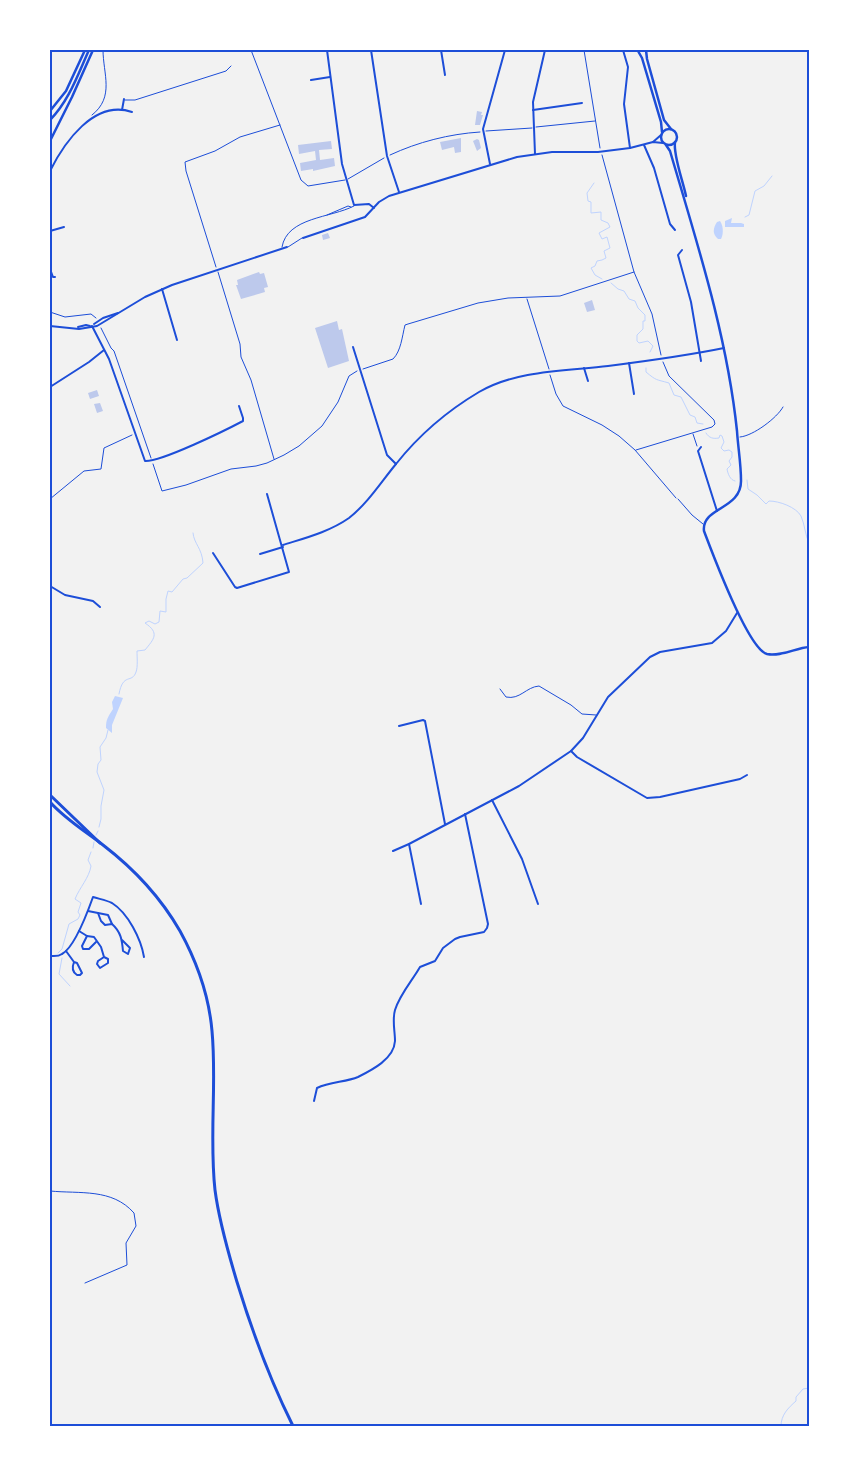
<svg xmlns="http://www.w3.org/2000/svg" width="859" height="1476" font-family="'Fira Sans Condensed',sans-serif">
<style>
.water{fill:#bfd3fe}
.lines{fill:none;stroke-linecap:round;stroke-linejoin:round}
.stream{stroke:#bfd3fe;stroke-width:1}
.building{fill:#bdc9ec}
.path{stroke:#1d4ed8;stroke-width:1}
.service{stroke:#1d4ed8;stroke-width:1}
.minor{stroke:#1d4ed8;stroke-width:2}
.tertiary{stroke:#1d4ed8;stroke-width:2.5}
.secondary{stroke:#1d4ed8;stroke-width:2.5}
.trunk{stroke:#1d4ed8;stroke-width:3}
.neatline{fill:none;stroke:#1d4ed8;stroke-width:2}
</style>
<rect width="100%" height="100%" fill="#f2f2f2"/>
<g class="water">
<polygon points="732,218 731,223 741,223 744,224 744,227 725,227 725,221"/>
<path d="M720,221C723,225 724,233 721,239H718C712,234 713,228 717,222Z"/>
<path d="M115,696L123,698L112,725V733L106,728C106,719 108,717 113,709L112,702Z"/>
</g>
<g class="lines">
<g class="stream">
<polyline points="594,183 587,193 588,201 591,202 591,213 601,212 601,220 608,223 610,227 599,233 602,239 607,237 610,248 604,251 606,258 602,260 597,261 595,266 591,268 595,275 602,279"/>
<polyline points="745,217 749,215 755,191 764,186 772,176"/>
<polyline points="611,283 618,289 624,291 629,299 635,301 638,308 645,315 645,321 643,321 643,329 637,335 637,341 639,343 648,341 653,346 650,352"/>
<path d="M646,368V372C657,381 655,379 669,383L674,395L681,397L690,415L695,417L697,423L703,424"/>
<path d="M706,433C709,438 713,439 719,438L720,435L722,436L724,442L721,448L724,451L729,450L732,452V457L729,461L731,465L727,469C728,474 730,480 735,481"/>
<path d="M747,480L748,489L757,495L766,504L769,501C779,501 796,507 801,516C805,525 805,535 809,543"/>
<path d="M119,694C123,672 132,684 136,672C138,667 137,657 137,651L145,650C154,639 160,633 145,623L149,621L155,624L159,622L160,611L166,612V599L168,591L172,592L183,579L187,578L203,563C202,548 194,544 193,533"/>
<polyline points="99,827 101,819 101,806 104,790 97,772 98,764 101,760 100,747 106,738 108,730"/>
<polyline points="96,835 98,831"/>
<polyline points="93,848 94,842"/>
<path d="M58,953L62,949L69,924L78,919L80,915L78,912L81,903L75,899C80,887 89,878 91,866L88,860L91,852"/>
<polyline points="62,958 59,974 70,986"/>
<path d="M781,1426C781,1415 788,1408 796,1401V1397L803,1389L809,1388"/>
</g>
</g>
<g class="building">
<polygon points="477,111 482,112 481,115 483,115 480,125 475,125"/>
<polygon points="461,138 461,152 455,153 454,147 442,150 440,142"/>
<polygon points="477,139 479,140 481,148 477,151 473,141"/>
<polygon points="331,141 332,149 319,150 320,160 334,158 335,166 313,171 313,169 301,171 300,163 316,160 315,151 299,154 298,145"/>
<polygon points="328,233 330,238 323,240 322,235"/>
<polygon points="259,272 260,274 264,273 268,287 264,288 265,292 241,299 236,285 238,285 237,280"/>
<polygon points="592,300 595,310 587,312 584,303"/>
<polygon points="337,321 339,330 342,329 349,361 328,368 315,328"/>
<polygon points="97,390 99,396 90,399 88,393"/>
<polygon points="100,403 103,411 97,413 94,404"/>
</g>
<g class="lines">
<g class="path">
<polyline points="251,50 301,180 308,186 345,180"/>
<polyline points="584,50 600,148"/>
<path d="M92,115C115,97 103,74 103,50"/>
<polyline points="536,127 595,121"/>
<polyline points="486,131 532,128"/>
<path d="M390,155C418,142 449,134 480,132"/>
<polyline points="602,155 634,272 652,314 661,355"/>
<polyline points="348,179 384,158"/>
<polyline points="216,267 186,171 185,162 215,151 240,137 280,125"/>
<polyline points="218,272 240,344 241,357 251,380 274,459"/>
<polyline points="527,299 549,369"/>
<polyline points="50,312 65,317 91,314 96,318"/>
<polyline points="101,328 111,348 114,351 151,458"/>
<path d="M363,369L393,359C401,351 402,337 405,325L408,324L478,303L508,298L560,296L634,272"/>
<polyline points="550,375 556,394 563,406 602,425 619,436 635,450 676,498"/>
<polyline points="693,434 697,446"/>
<path d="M740,437C753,436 777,418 783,407"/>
<polyline points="636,450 712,427 715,424 714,420 669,376 663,362"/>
<polyline points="153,464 162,491 186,485 231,469 256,466 267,463 284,455 299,446 322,426 338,402 349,376 357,371"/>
<polyline points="50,499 84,471 101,469 104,448 132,435"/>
</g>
<g class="service">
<polyline points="125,100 135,100 226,71 231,66"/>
<polyline points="327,215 348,206 351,207"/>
<path d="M282,247C287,217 331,218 354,206"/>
<polyline points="288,247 302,238"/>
<polyline points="678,499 692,515 703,524"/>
<path d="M500,689L506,697C520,700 526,687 539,686L571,705L582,714L596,715"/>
<path d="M50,1191C80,1194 112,1188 134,1213L136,1226L126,1243L127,1265L85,1283"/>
</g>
<g class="minor">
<polyline points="327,50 342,164 354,205 369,204 374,208"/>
<polyline points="371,50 387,156 399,192"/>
<polyline points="441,50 445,75"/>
<polyline points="623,50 628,67 624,104 630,148"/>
<polyline points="311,80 330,77"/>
<polyline points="122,110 124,99"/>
<polyline points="533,110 582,103"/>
<polyline points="653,142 661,135"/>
<polyline points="644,145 654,168 670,224 675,230"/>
<polyline points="535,154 533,102 545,50"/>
<polyline points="490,164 483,129 505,50"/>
<path d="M50,171C64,143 94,99 132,112"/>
<polyline points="50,231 64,227"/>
<polyline points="303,238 365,217 379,202 389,196 517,157 552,152 598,152 630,148 653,142 663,143"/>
<polyline points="682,250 678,255 691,302 701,361"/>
<polyline points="50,269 53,277 55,277"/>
<polyline points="162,289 177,340"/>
<polyline points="94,324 103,318 118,313"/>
<polyline points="50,326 79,329 97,326 145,297 172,285 287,247"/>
<path d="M92,326L109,359L145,461C161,462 226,430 243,421V418L239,406"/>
<polyline points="78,327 86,325 90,326"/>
<polyline points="353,347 387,455 396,464"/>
<polyline points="629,363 634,394"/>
<polyline points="584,368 588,381"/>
<polyline points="50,387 89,362 104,350"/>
<polyline points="701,447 698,451 717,511"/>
<path d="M283,545C305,538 329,532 349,518C368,503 381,482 396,464C419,435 447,411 479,392C517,370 565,371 608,366C647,361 685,356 724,348"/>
<polyline points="213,553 235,587 237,588 289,572 267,494"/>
<polyline points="260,554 283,547"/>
<polyline points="50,586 65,595 93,601 100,607"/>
<polyline points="399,726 423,720 425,721 445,824"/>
<polyline points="571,751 577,757 647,798 660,797 740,779 747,775"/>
<polyline points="492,800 522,859 538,904"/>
<polyline points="409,844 421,904"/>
<polyline points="393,851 409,844 519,786 571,751 583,738 608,697 650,657 660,652 712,643 726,631 737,613"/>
<path d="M88,911L98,913L101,921L105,925L112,924C121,932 122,940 123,951L128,954L130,948L122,940"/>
<polyline points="98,913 108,915 112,924"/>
<polyline points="79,931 87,936 94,937 101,947 104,957 98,961 97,964 100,968 108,963 108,959 104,957"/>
<polyline points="87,936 82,946 83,949 89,949 96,942"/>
<path d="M66,951L74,962C72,967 72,972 77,975H80L82,973L77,963L74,962"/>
<path d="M50,956C54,956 58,957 62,954C75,947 88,911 93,897C99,899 106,900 112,903C128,913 141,939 144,957"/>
<path d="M314,1101L317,1088C330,1082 346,1082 358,1077C372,1070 394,1059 395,1041C395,1031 392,1020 395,1010C400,994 412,981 420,967L435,961L443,948L455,939L460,937L484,932L487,928L488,924L465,814"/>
</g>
<g class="tertiary">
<polyline points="646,50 647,59 664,120 671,129"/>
<polyline points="638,51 642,58 661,122 662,132"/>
<circle cx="669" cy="137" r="8"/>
<path d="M675,142C673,155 683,181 686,196"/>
<path d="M666,145L670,151C697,243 727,335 737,431C738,447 741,464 741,480C742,510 701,507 704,531C712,552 748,649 767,654C780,657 796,648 809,647"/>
</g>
<g class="secondary">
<polyline points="50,111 66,91 85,50"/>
<path d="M50,120C69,101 78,74 89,50"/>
<polyline points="50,141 72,97 93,50"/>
</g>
<g class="trunk">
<polyline points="50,795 100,843"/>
<path d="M50,802C65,819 85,831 103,845C133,868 161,898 180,931C197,962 209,996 212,1031C217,1084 209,1137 215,1190C219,1221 228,1252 237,1282C252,1331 270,1380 293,1426"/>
</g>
</g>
<rect width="859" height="1476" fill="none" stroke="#ffffff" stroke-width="102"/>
<rect x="51" y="51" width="757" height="1374" class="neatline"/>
</svg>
